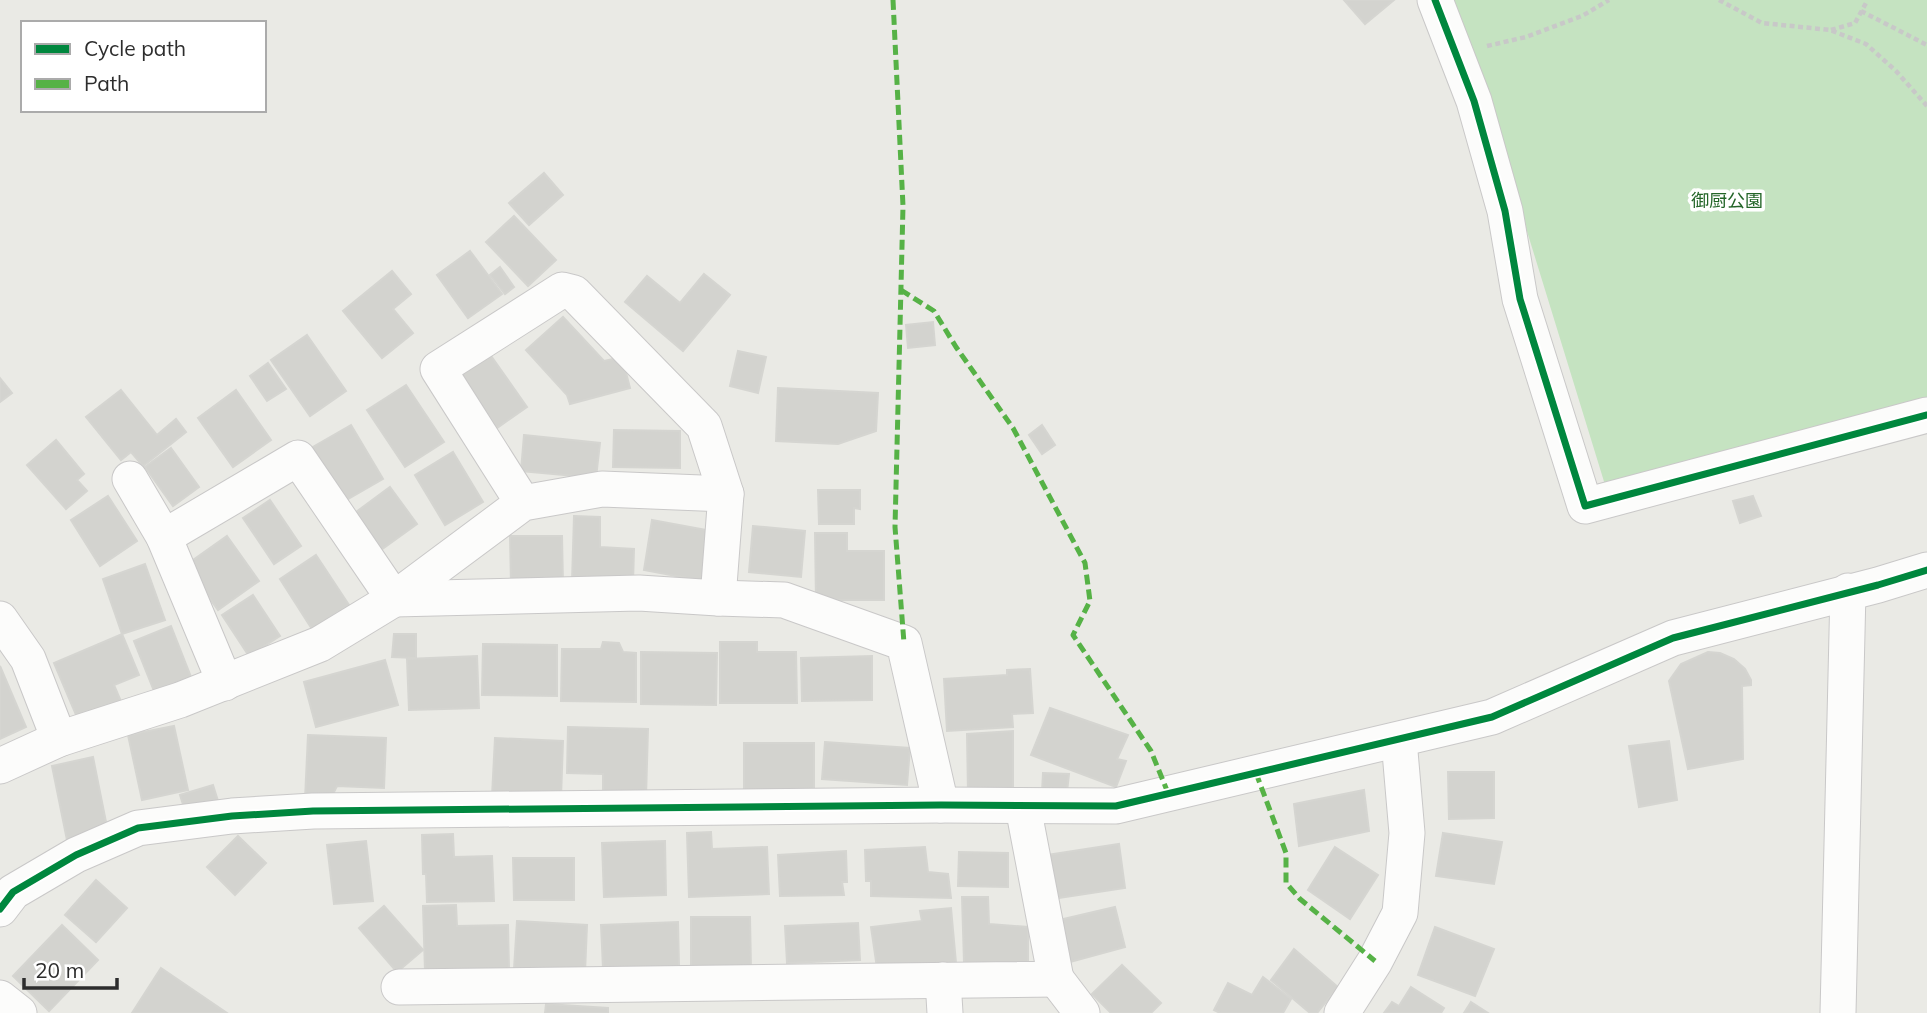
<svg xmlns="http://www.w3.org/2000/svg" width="1927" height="1013" font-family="Mulish,'Noto Sans JP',sans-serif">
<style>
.green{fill:#c5e3c1}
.building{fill:#d3d3cf;stroke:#d5d5d1;stroke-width:2}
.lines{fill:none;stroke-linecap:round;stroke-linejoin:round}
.minor-casing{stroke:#c9c8c8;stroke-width:37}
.path{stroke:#c8c8c8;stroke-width:4.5;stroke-dasharray:5 3.5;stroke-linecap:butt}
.minor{stroke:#fcfcfb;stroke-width:35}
.quiet{stroke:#56b246;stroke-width:5;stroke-dasharray:10 5;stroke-linecap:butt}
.cycleway-casing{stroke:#fff;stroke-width:11}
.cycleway{stroke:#00873e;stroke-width:7}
.labels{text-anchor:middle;stroke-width:7;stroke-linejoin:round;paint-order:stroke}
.park-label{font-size:18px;fill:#236528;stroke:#fff}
</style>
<rect width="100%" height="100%" fill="#eaeae5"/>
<polygon class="green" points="1450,0 1927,0 1927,403 1606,488 1482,85"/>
<g class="building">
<polygon points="1344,0 1394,0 1365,24"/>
<polygon points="544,173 563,195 529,225 509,203"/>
<polygon points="514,216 556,260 528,286 486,242"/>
<polygon points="470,251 502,294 468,318 437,275"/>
<polygon points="500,267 514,287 505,294 490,275"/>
<polygon points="392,271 411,294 393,309 413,333 382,358 343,311"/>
<polygon points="704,274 730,295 683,351 625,302 647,276 680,303"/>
<polygon points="563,317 604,361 622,357 630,388 570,404 567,395 526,350"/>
<polygon points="933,322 935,345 908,348 906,325"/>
<polygon points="307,335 346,391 310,416 271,360"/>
<polygon points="738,351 766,357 758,393 730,386"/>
<polygon points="489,353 527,407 497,428 459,374"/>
<polygon points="268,363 286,389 267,401 250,376"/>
<polygon points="0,378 12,393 0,402"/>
<polygon points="406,385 444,442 405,467 367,410"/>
<polygon points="778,388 878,393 876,431 838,444 776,441"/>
<polygon points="121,390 157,435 176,419 186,432 143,466 131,452 121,460 86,417"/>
<polygon points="236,390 271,440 233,467 198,418"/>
<polygon points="351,425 383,479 343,502 311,448"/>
<polygon points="1042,425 1055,445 1042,454 1029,435"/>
<polygon points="614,430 680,431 680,468 613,467"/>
<polygon points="524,435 600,443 596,478 521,471"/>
<polygon points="56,440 84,474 77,480 87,491 66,509 27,465"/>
<polygon points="171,448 199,487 173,506 145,467"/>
<polygon points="453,452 483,502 445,525 415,475"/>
<polygon points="390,487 417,524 378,552 352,515"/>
<polygon points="818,490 860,490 860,509 854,508 854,524 819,524"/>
<polygon points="108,496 137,541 100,566 71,520"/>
<polygon points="1753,496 1761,516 1740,523 1733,501"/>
<polygon points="270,500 301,546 274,564 243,518"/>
<polygon points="574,516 600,517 600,547 634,549 633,583 572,581"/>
<polygon points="652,520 712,531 703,581 644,570"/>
<polygon points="753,526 805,531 801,577 749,572"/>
<polygon points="815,533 847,533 847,551 884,551 884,600 816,600"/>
<polygon points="227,536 259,581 218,610 186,565"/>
<polygon points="510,536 562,536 563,584 511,584"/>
<polygon points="316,555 349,605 312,629 280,579"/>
<polygon points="145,564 165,620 122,634 103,579"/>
<polygon points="253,595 280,636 249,656 222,615"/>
<polygon points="171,626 191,677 154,691 134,641"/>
<polygon points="122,634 139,675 114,685 125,711 82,729 54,663"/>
<polygon points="394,634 416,634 416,658 392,657"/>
<polygon points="603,642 619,643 623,652 636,653 636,702 561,701 562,649 601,649"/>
<polygon points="720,642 757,642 757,652 796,652 797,703 720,703"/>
<polygon points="483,644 557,645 557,696 482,695"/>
<polygon points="641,652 717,653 716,705 641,704"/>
<polygon points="1708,652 1720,653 1734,659 1745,669 1751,680 1751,685 1742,686 1743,759 1688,769 1669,681 1681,664"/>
<polygon points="477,656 479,708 409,710 407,659"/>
<polygon points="872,656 872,700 802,701 801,658"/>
<polygon points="385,660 398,705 316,727 304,682"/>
<polygon points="0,666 26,727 0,739"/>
<polygon points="1030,669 1033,713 1012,714 1013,727 947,731 944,679 1007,675 1007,670"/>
<polygon points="1050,708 1128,735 1117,759 1126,761 1116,787 1031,755"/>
<polygon points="174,726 188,790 142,800 128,735"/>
<polygon points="568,727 648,729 646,797 603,796 603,774 567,773"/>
<polygon points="1013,731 1013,793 968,793 967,734"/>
<polygon points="308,735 386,738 384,788 337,786 330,800 305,799"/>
<polygon points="495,738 563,741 561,798 492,796"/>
<polygon points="1669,741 1677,800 1639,807 1629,746"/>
<polygon points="825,742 910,748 907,785 822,779"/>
<polygon points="744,743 814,743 814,793 744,792"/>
<polygon points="93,757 109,837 68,845 52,766"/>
<polygon points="1448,772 1494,772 1494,818 1449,819"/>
<polygon points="1043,773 1069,774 1067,792 1042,792"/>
<polygon points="213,785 219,804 186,814 180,795"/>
<polygon points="1364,790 1369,831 1299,846 1294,804"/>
<polygon points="711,832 712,849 767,847 769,894 689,897 687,833"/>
<polygon points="1443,833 1502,842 1494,884 1436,876"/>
<polygon points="453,834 454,857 492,856 494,901 427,902 426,874 423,874 422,835"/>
<polygon points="238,836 266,863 235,895 207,867"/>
<polygon points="366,841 373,901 334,904 327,845"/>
<polygon points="665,841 666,895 604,897 602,843"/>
<polygon points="1119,844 1125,888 1045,900 1040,856"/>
<polygon points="925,847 928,872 948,874 951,898 871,896 871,881 866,881 865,850"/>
<polygon points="1335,847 1378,875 1350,919 1308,890"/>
<polygon points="846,851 847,882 842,882 844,895 780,896 778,855"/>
<polygon points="959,852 1008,853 1008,887 958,886"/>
<polygon points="513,858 574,858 574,900 514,900"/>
<polygon points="96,880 127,908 96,942 65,915"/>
<polygon points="962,897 988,897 989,924 1028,927 1028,964 964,962"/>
<polygon points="456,905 457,926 508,925 509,969 425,971 423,906"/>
<polygon points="384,906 423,950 397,972 359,928"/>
<polygon points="1115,907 1125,947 1070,962 1059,920"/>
<polygon points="951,908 956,963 877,968 871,927 922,921 920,911"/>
<polygon points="691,917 750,917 751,970 691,970"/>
<polygon points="517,921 587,925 585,973 514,969"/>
<polygon points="678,922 679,966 603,968 601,925"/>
<polygon points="858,923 860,960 787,963 785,926"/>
<polygon points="62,925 98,960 49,1011 13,976"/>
<polygon points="1435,927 1494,949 1475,996 1418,975"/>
<polygon points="1294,949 1338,987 1317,1013 1310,1013 1271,980"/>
<polygon points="1122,965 1161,1003 1151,1013 1111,1013 1092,994"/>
<polygon points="161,968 227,1013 132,1013"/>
<polygon points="1263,977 1291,999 1283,1013 1220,1013 1214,1010 1228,983 1252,995"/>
<polygon points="1411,987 1444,1008 1441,1013 1384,1013 1392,1002 1399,1006"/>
<polygon points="1471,1002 1488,1013 1464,1013"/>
<polygon points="546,1004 608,1008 608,1013 545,1013"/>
</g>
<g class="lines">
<g class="minor-casing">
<g id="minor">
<polyline points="1435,0 1474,101 1505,211 1520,299 1585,506 1927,415"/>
<polyline points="130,479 164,537 225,683"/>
<polyline points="523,503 438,369 562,290 574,293 704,426 726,494 718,598"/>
<polyline points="394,599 639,593 718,598 784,600 904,643 941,805"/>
<polyline points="394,599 523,503 602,489 726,494"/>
<polyline points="0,619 28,659 59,739"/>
<polyline points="0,766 59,739 180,700 320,644 394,599 298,458 164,537"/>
<polyline points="0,909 13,892 76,855 138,828 232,816 313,811 941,805 1116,806 1492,717 1673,638 1878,585 1927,570"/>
<polyline points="1056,979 1082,1013"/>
<polyline points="943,980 945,1013"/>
<polyline points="399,987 1056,979 1023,807"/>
<polyline points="0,998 19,1013"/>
<polyline points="1342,1013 1375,961 1400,913 1407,833 1399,740"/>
<polyline points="1838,1013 1848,591"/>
</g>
</g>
<g class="path">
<polyline points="1719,0 1762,23 1830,30 1866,44 1896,71 1927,106"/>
<polyline points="1861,11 1927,45"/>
<polyline points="1831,30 1855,23 1866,3 1865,0"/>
<polyline points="1487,46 1526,37 1582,16 1609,0"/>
</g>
<use href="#minor" class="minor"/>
<g class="quiet">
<polyline points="893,0 903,206 895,527 904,643"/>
<polyline points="901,290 934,311 956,347 1013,428 1085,563 1090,601 1073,635 1151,751 1168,793"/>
<polyline points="1256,773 1286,853 1286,883 1300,899 1375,961"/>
</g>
<g class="cycleway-casing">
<g id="cycleway">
<polyline points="1435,0 1474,101 1505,211 1520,299 1585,506 1927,415"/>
<polyline points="0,909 13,892 76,855 138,828 232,816 313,811 941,805 1116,806 1492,717 1673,638 1878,585 1927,570"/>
</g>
</g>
<use href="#cycleway" class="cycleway"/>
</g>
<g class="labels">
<g class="park-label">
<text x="1727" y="207">御厨公園</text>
</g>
</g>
<rect x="21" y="21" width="245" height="91" fill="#ffffff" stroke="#ababab" stroke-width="2"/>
<rect x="35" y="44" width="35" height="10" fill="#00873e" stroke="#ababab" stroke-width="2"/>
<text x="84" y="56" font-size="21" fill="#2d2d2d">Cycle path</text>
<rect x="35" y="79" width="35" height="10" fill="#56b246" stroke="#ababab" stroke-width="2"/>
<text x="84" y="91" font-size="21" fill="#2d2d2d">Path</text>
<path d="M24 978v10h93v-10" fill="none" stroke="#2d2d2d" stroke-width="3.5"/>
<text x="35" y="978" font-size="21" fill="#2d2d2d" stroke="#ffffff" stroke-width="5" paint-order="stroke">20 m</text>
</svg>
